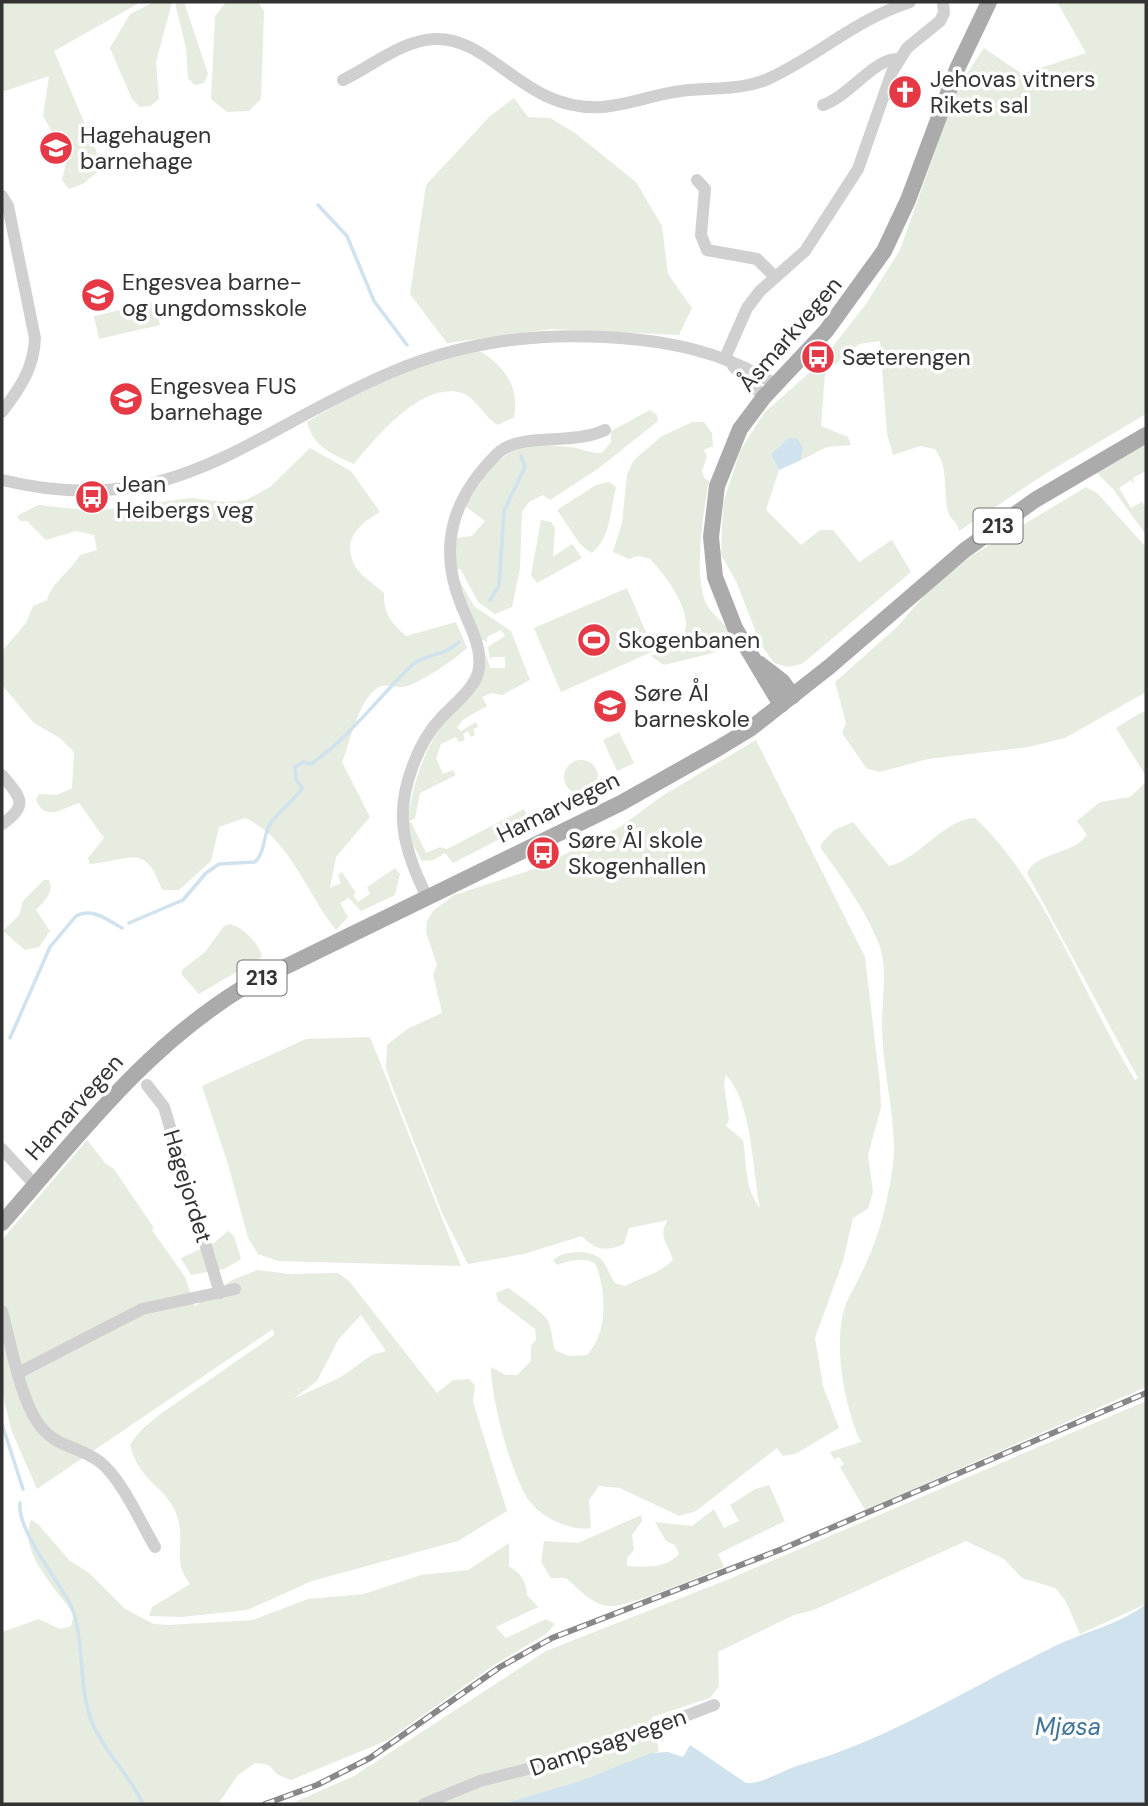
<svg xmlns="http://www.w3.org/2000/svg" width="1148" height="1806" font-family="'DM Sans',sans-serif">
<style>
.green{fill:#e6ecdf;fill-rule:evenodd}
.water{fill:#cfe2ee}
.lines{fill:none;stroke-linecap:round;stroke-linejoin:round}
.stream{stroke:#cfe2ee;stroke-width:3.5}
.minor{stroke:#d0d0d0;stroke-width:12}
.major{stroke:#ababab;stroke-width:16}
.rail-casing{stroke:#888;stroke-width:6}
.rail{stroke:#fff;stroke-width:3.5;stroke-dasharray:10;stroke-linecap:butt}
.labels{text-anchor:middle;stroke-width:7;stroke-linejoin:round;paint-order:stroke}
.shield{fill:#fff;stroke:#707070;stroke-width:2}
.shield-label{font-size:21px;font-weight:bold;fill:#333}
.poi-label{font-size:23px;fill:#333;stroke:#fff;text-anchor:start}
.street-label{font-size:23px;fill:#333;stroke:#fff}
.water-label{font-size:24px;font-style:italic;fill:#3f7597;stroke:#fff}
</style>
<rect width="100%" height="100%" fill="#fff"/>
<g class="green">
<polygon points="2,2 141,2 54,51 103,167 83,184 69,189 62,180 67,158 43,116 49,76 2,92"/>
<polygon points="154,2 172,2 156,62 159,99 150,106 140,107 132,99 110,48 130,14"/>
<polygon points="184,2 208,74 204,83 195,85 188,78 186,48 175,3"/>
<polygon points="226,2 258,2 264,11 261,99 249,111 227,112 211,99 215,16"/>
<path d="M1057,2H1146V414L1045,474L959,531C958,522 950,520 948,511C943,491 949,467 935,449L920,446L893,455L887,434L880,341L859,344L825,373L821,426L848,437L851,445L827,447L801,460L803,449L771,454L779,470L766,510L801,545L820,530H833L859,562L892,540L911,572L802,664L788,667L774,663L760,643L737,583L721,555L723,504L740,451L764,413L820,363L866,304L900,250L958,87L984,48L1022,74L1086,53Z"/>
<polygon points="514,98 528,117 550,118 575,133 636,182 662,226 668,274 692,308 679,335 552,329 447,343 410,294 426,185 489,117"/>
<polygon points="155,302 160,325 99,339 94,316"/>
<path d="M480,351C504,366 520,387 514,417L498,425C485,418 476,398 462,393C422,381 376,437 354,464C332,454 313,447 307,422C360,390 419,363 480,351Z"/>
<path d="M650,410L657,415L658,421L599,468L550,500L543,495L529,502L522,512L520,568L512,607L495,614L478,602L461,570L456,568V538L472,536L485,521L465,506C497,457 507,440 570,447C581,448 591,454 602,453L611,442V431Z"/>
<path d="M692,422H704L712,433L713,446L704,450L707,456L702,471L704,478L709,481C703,514 694,571 705,601C712,618 730,623 732,642L721,651L664,665L651,656C658,650 672,648 679,641C701,619 665,575 650,559L638,556L629,559L613,552L622,523L627,474L634,460L662,436Z"/>
<polygon points="1146,442 1146,471 1133,478 1134,485 1131,480 1119,488 1131,508 1142,502 1146,508 1146,535 1113,489 1095,471"/>
<path d="M310,448L351,471L380,512C359,524 341,540 355,566C359,575 376,585 384,593C383,613 391,623 406,636L456,622L467,648C457,658 416,686 403,687C393,688 385,682 376,689C357,704 351,740 342,762L370,817L336,857L330,888L341,883L338,875L342,872L356,893L353,895L358,902L370,894L367,887L395,868L400,874L395,895L361,911L349,898L340,903L348,917L336,930C307,894 290,838 245,818L219,827L211,861L179,890H162C145,842 132,860 90,864L88,858L104,838L79,803C63,808 44,823 36,799L39,794L57,795L72,788L74,752L60,738L34,723L2,685V651L26,623L33,606L47,600C53,581 70,572 80,555L97,550L94,535L76,531L46,540L27,521H20L17,516L38,505L95,511L191,498L225,502L246,500L270,487Z"/>
<path d="M609,482L616,487C610,509 611,540 591,553L580,544L557,510L596,485Z"/>
<polygon points="1086,487 1097,493 1146,547 1146,692 1065,738 1029,747 928,759 880,772 867,769 842,733 846,723 835,682 897,627 929,590 973,555"/>
<polygon points="541,520 551,522 555,528 553,557 572,544 582,558 537,583 531,575"/>
<path d="M458,578L474,606L511,631L530,680L502,695L492,693L482,697L487,706L464,719L457,727L461,731L476,722L478,727L473,729L475,735L471,737L468,731L463,734L465,740L459,742L456,737L441,744L436,758L443,774L453,770L456,775L420,793L415,818L408,822C416,751 444,721 485,665L486,654L490,668H505V657H492L490,660L488,647L505,636L501,630L487,637V642L479,638Z"/>
<polygon points="627,588 654,651 561,692 534,628"/>
<polygon points="1146,712 1146,776 1116,728 1140,713"/>
<polygon points="619,732 634,763 617,771 603,740"/>
<path d="M756,740L865,957L880,1084L881,1108L868,1155L873,1192L868,1209L853,1218L843,1261L815,1338L823,1386L839,1428L797,1453L783,1456L777,1448L696,1511L679,1516L620,1488L599,1486L589,1500L591,1528C573,1532 542,1518 530,1502C511,1476 491,1398 491,1367L506,1375H517L531,1361V1346L536,1339L535,1329L498,1301L496,1293L508,1288C516,1293 545,1314 548,1321C552,1330 552,1341 555,1350L569,1356L587,1355C608,1333 607,1290 595,1263C582,1257 571,1260 557,1265L553,1260C564,1250 590,1249 601,1259C607,1265 610,1276 615,1283L625,1286C641,1277 661,1273 673,1260C668,1243 657,1236 668,1220L629,1228L624,1244C606,1252 595,1250 582,1236L524,1254L468,1264L443,1215L392,1086L386,1068L387,1045L407,1029L442,1013L433,974L437,965L426,932L427,921L433,911L454,895L537,868L620,827L662,796ZM726,1075C753,1104 752,1171 760,1208C744,1188 747,1164 743,1140L726,1126L729,1120L724,1084Z"/>
<circle cx="581" cy="777" r="17"/>
<path d="M1146,782V1387L865,1510L840,1467L844,1464L839,1457L834,1459L830,1452L861,1442C844,1407 830,1334 849,1297C862,1274 875,1246 882,1219C888,1196 894,1170 894,1146C893,1105 882,1065 882,1024C882,999 888,969 879,944C866,911 842,877 821,849V844L834,830L853,822L889,866C921,858 942,820 975,818C1044,881 1085,1000 1135,1080L1138,1078L1027,873C1036,852 1072,855 1087,835L1077,821L1100,802L1130,797Z"/>
<polygon points="524,809 531,823 453,863 445,853 434,860 422,861 413,845 408,823 411,822 426,853 440,847 447,849"/>
<path d="M44,880H49C55,893 44,901 36,910L50,931L39,947L25,950L3,931L19,915L23,901Z"/>
<path d="M229,924C242,926 260,944 262,957L199,994L182,975V970L205,952L224,926Z"/>
<polygon points="370,1037 461,1266 278,1261 258,1254 248,1238 228,1164 202,1086 306,1039"/>
<path d="M87,1140L105,1163L114,1169L154,1228L152,1230L185,1277L195,1306L232,1280L257,1270L291,1274L338,1273L349,1281L437,1393L453,1380L469,1379L475,1385L473,1402L507,1511L458,1541L312,1581L247,1610L181,1617L149,1616L152,1607L190,1584C171,1560 186,1542 177,1516C168,1487 138,1482 130,1444L142,1429L159,1415L274,1335L273,1329L37,1489L12,1432L2,1392V1240ZM361,1315L386,1351L372,1355L341,1377L293,1399L317,1381L338,1340Z"/>
<polygon points="228,1231 234,1236 241,1259 224,1269 191,1275 181,1258 214,1243"/>
<polygon points="1146,1401 1146,1604 1080,1634 1065,1600 1055,1588 1022,1578 1004,1559 966,1541 814,1610 794,1615 718,1652 719,1686 710,1698 652,1717 659,1751 580,1781 502,1804 290,1804 354,1776 546,1651 729,1579"/>
<path d="M769,1485L785,1521L718,1554L724,1567C700,1576 632,1606 611,1606C594,1607 578,1588 566,1578H551L541,1562L544,1541L578,1543L641,1515L642,1521L632,1535L634,1550L627,1558V1566C646,1567 665,1569 679,1554L675,1545L666,1541L655,1522L692,1526L714,1509L724,1528L739,1521L730,1505L755,1489Z"/>
<path d="M31,1520L38,1524L69,1560L89,1573L125,1609L154,1624L168,1625L253,1620L308,1599L364,1594L421,1575L468,1570L509,1543V1566C521,1574 526,1580 527,1595L538,1607L496,1627L506,1638L546,1619L555,1624L546,1634L494,1665L388,1740L291,1780L278,1775L269,1765L255,1763L238,1775L218,1804H2V1632L39,1619L60,1629L71,1626L74,1614C58,1591 17,1551 31,1520Z"/>
</g>
<g class="water">
<polygon points="789,438 798,439 803,449 801,460 779,470 771,454"/>
<path d="M1146,1604V1804H502L580,1781L651,1753L668,1752L683,1757L690,1745L746,1783C764,1784 782,1770 800,1765C891,1739 970,1687 1055,1646C1084,1632 1121,1624 1146,1604Z"/>
</g>
<g class="lines">
<g class="stream">
<polyline points="318,205 347,236 374,301 407,345"/>
<polyline points="490,600 499,586 504,511 525,467 521,456"/>
<path d="M129,923L183,900L206,873L219,864L255,862C265,852 263,838 269,826C277,811 293,803 302,788L296,779L295,767L303,762L311,764C350,737 377,699 411,666C425,653 444,657 459,642"/>
<path d="M10,1038L50,947L76,916C93,907 109,921 122,928"/>
<polyline points="2,1424 23,1489"/>
<path d="M20,1503C17,1530 56,1577 69,1602C87,1636 76,1689 94,1727C107,1755 131,1777 143,1804"/>
</g>
<g class="minor">
<path d="M343,80C372,66 401,41 434,39C492,36 523,112 602,107C629,105 655,94 681,91C710,87 743,91 770,78C819,55 857,19 910,2"/>
<path d="M823,105C851,95 875,57 899,59"/>
<polyline points="697,180 705,189 701,235 707,250 757,259 775,277"/>
<path d="M2,196L8,206L35,338C34,368 20,388 2,412"/>
<polyline points="725,358 747,308 760,291 805,251 858,169 892,72 907,48 940,21 944,13 943,2"/>
<polyline points="733,366 764,397"/>
<path d="M2,480C176,522 246,433 392,372C460,343 531,333 604,337C666,340 722,351 775,384"/>
<path d="M2,775C20,797 30,805 2,824"/>
<path d="M427,897C416,875 404,846 403,821C401,788 418,742 441,718C453,705 477,687 479,668C482,647 470,626 462,607C437,547 452,498 498,453C520,432 571,446 605,430"/>
<polyline points="147,1085 164,1107 220,1293"/>
<polyline points="2,1149 35,1185"/>
<path d="M2,1311C11,1344 19,1395 38,1423C56,1449 78,1445 100,1462C121,1478 141,1523 155,1547"/>
<polyline points="20,1372 142,1309 235,1289"/>
<polyline points="424,1804 480,1781 587,1754 714,1705"/>
</g>
<g class="major">
<polyline points="760,664 782,681 793,696"/>
<polyline points="781,705 735,628 715,577 711,537 717,486 740,429 764,397 826,331 884,251 908,200 957,69 989,2"/>
<path d="M2,1223C79,1136 143,1049 244,987L621,803L717,749L750,729L829,667L965,550L1035,500L1146,435"/>
</g>
<g class="rail-casing">
<polyline id="rail" points="265,1804 317,1785 370,1758 500,1667 552,1638 782,1549 1146,1393"/>
</g>
<use href="#rail" class="rail"/>
</g>
<defs>
<g id="church-disc" transform="scale(1.75)"><circle r="9.5" fill="#e63946" stroke="#fff"/><path d="M-1.2-6h2.4v3.5h3.3v2.4h-3.3V6h-2.4V-.1h-3.3v-2.4h3.3Z" fill="#fff"/></g>
<g id="school-disc" transform="scale(1.75)"><circle r="9.5" fill="#e63946" stroke="#fff"/><path d="M0-5L7-2L0 1L-7-2ZM-4 1L0 2.5L4 1V4Q0 6-4 4Z" fill="#fff"/></g>
<g id="bus-disc" transform="scale(1.75)"><circle r="9.5" fill="#e63946" stroke="#fff"/><path d="M-5-6H5V4H4V6H2V4H-2V6H-4V4H-5ZM-3.5-4V0h7V-4ZM-3.5 1.2v1.5H-2V1.2ZM2 1.2v1.5H3.5V1.2Z" fill="#fff"/></g>
<g id="stadium-disc" transform="scale(1.75)"><circle r="9.5" fill="#e63946" stroke="#fff"/><path d="M0-5a6.5 5 0 1 0 0 10a6.5 5 0 1 0 0-10ZM-3.5-1.8h7v3.6h-7Z" fill="#fff"/></g>
</defs>
<g fill-rule="evenodd">
<use href="#church-disc" x="905" y="92"/>
<use href="#school-disc" x="56" y="148"/>
<use href="#school-disc" x="98" y="295"/>
<use href="#bus-disc" x="818" y="357"/>
<use href="#school-disc" x="126" y="399"/>
<use href="#bus-disc" x="92" y="497"/>
<use href="#stadium-disc" x="594" y="640"/>
<use href="#school-disc" x="610" y="706"/>
<use href="#bus-disc" x="543" y="853"/>
</g>
<g class="labels">
<g class="shield">
<rect x="973.5" y="508.5" width="49" height="35" rx="5"/>
<rect x="237.5" y="960.5" width="49" height="35" rx="5"/>
</g>
<g class="shield-label">
<text x="998" y="533">213</text>
<text x="262" y="985">213</text>
</g>
<g class="poi-label">
<text x="930" y="87">Jehovas vitners<tspan x="930" dy="26">Rikets sal</tspan></text>
<text x="80" y="143">Hagehaugen<tspan x="80" dy="26">barnehage</tspan></text>
<text x="122" y="290">Engesvea barne-<tspan x="122" dy="26">og ungdomsskole</tspan></text>
<text x="842" y="365">Sæterengen</text>
<text x="150" y="394">Engesvea FUS<tspan x="150" dy="26">barnehage</tspan></text>
<text x="116" y="492">Jean<tspan x="116" dy="26">Heibergs veg</tspan></text>
<text x="618" y="648">Skogenbanen</text>
<text x="634" y="701">Søre Ål<tspan x="634" dy="26">barneskole</tspan></text>
<text x="568" y="848">Søre Ål skole<tspan x="568" dy="26">Skogenhallen</tspan></text>
</g>
<g class="street-label">
<text transform="translate(790 334) rotate(-49)" y="8">Åsmarkvegen</text>
<text transform="translate(558 807) rotate(-26)" y="8">Hamarvegen</text>
<text transform="translate(74 1107) rotate(-48)" y="8">Hamarvegen</text>
<text transform="translate(188 1186) rotate(73)" y="8">Hagejordet</text>
<text transform="translate(608 1742) rotate(-19)" y="8">Dampsagvegen</text>
</g>
<g class="water-label">
<text x="1068" y="1735">Mjøsa</text>
</g>
</g>
<rect width="1148" height="1806" fill="none" stroke="#333333" stroke-width="7"/>
</svg>
